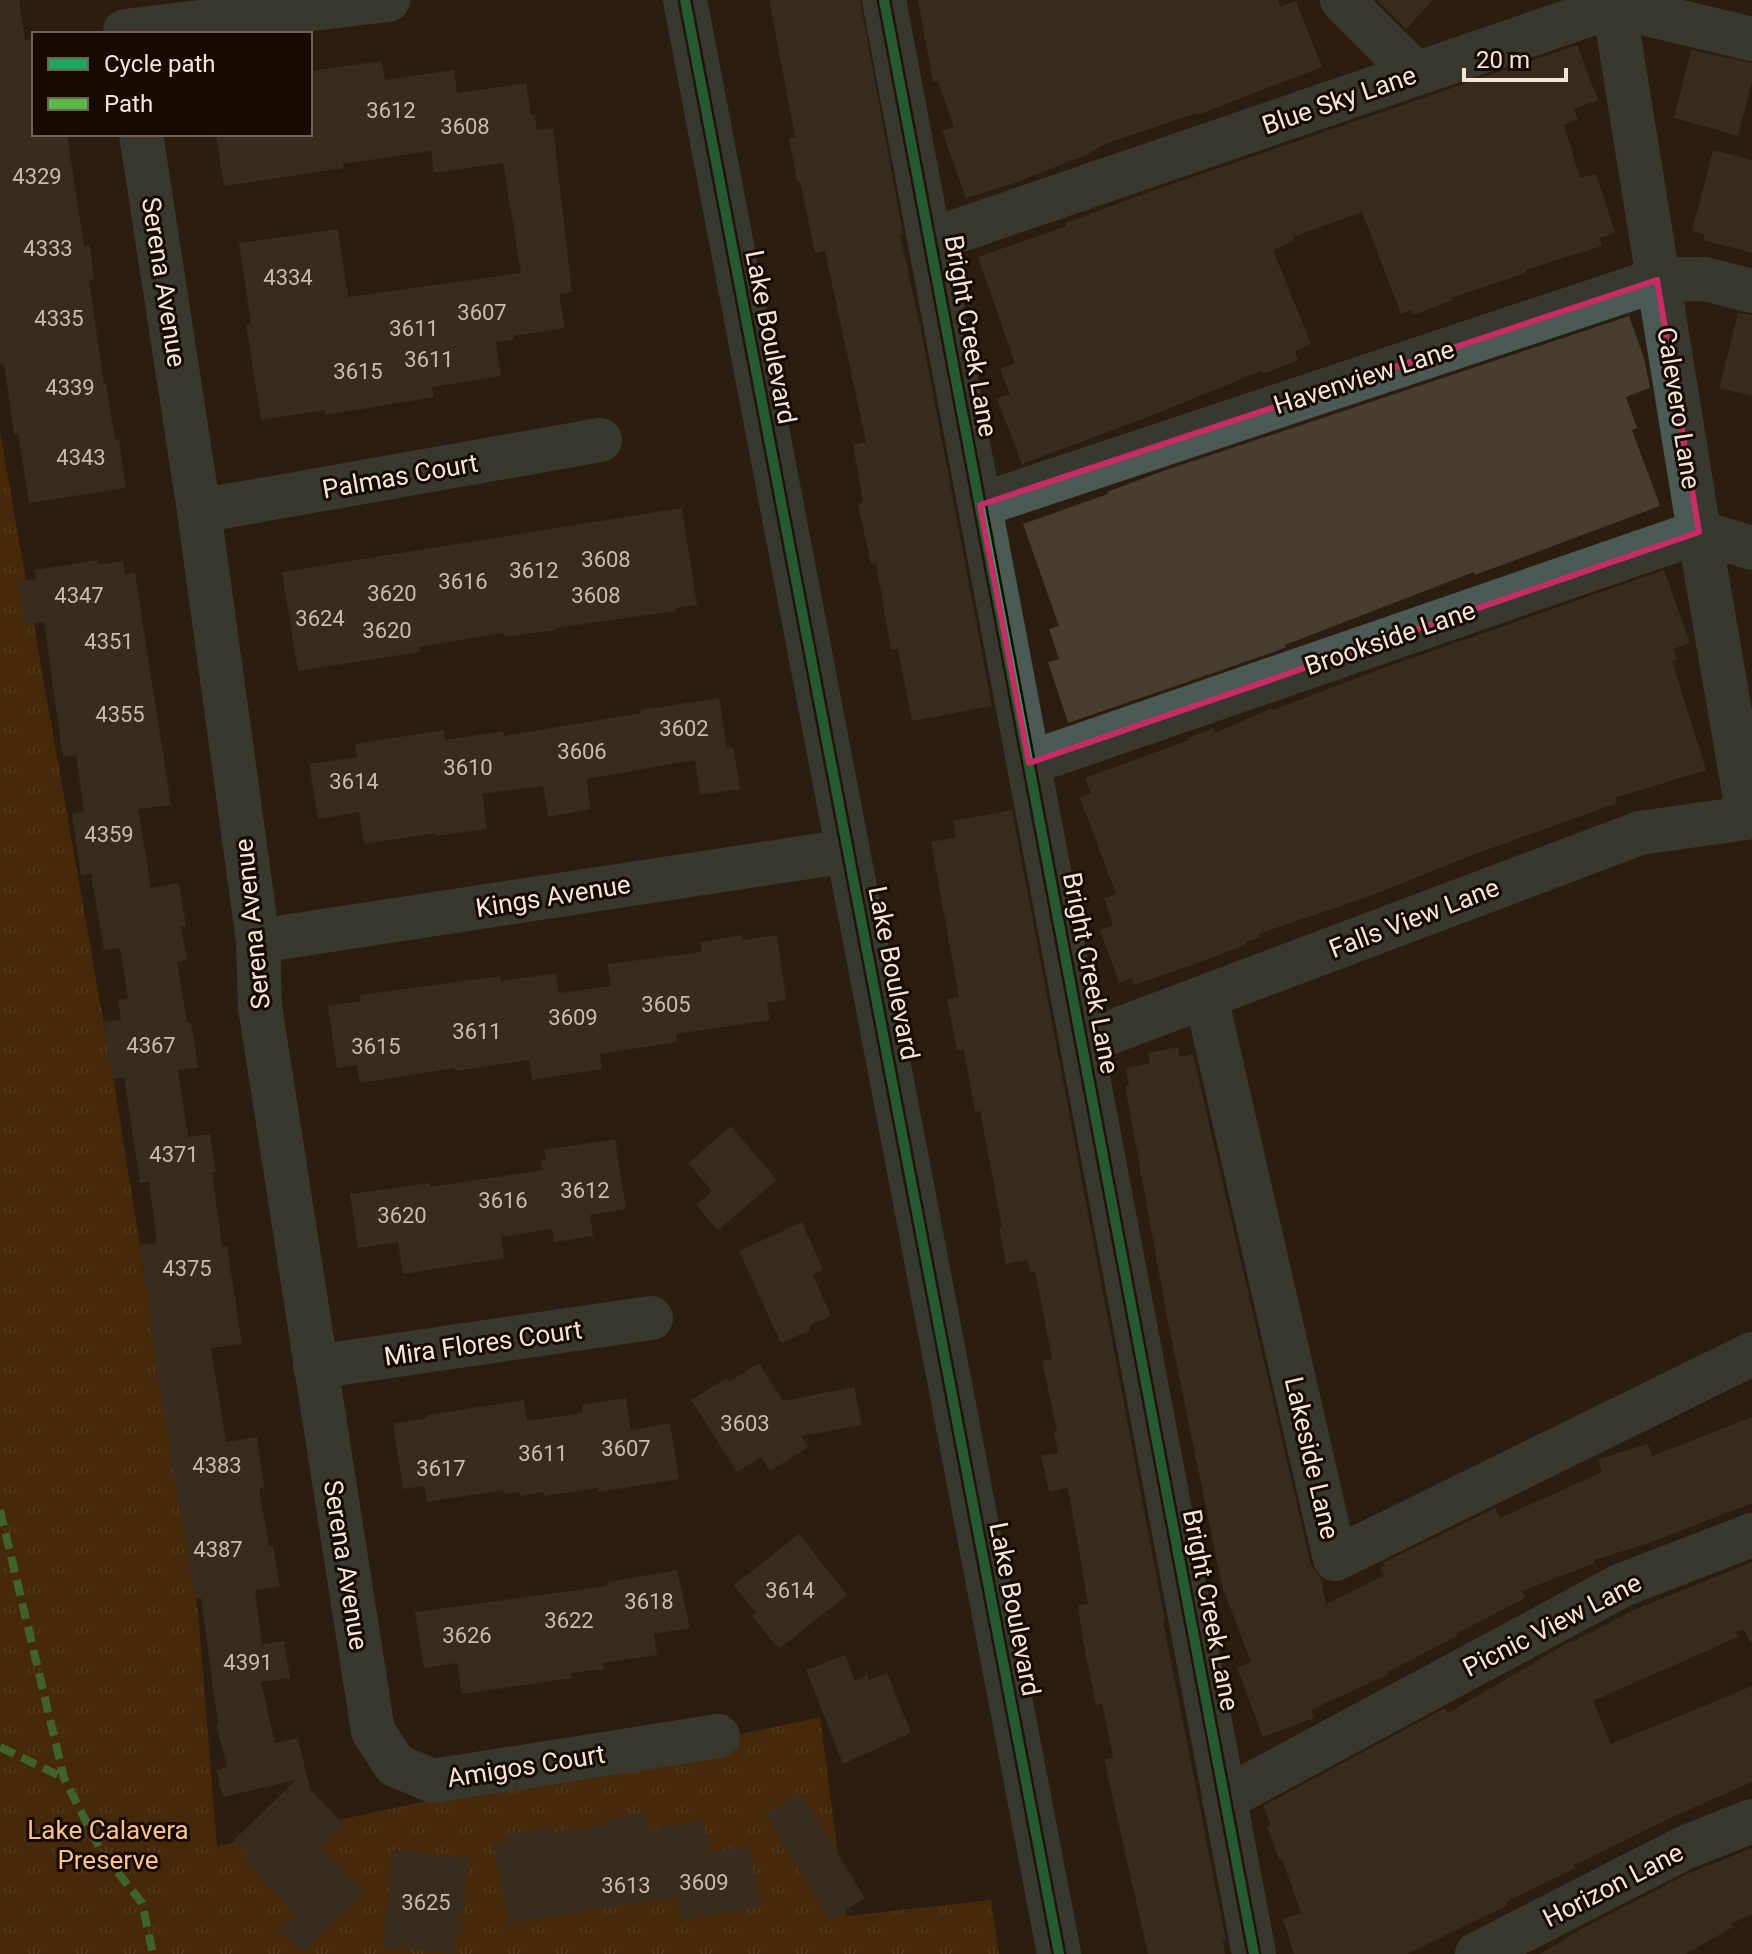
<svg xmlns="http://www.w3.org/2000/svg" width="1752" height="1954" font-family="Roboto,sans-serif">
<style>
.grass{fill:url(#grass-tufts)}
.building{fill:#473e30}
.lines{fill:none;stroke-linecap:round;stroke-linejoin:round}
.minor{stroke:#4b5a54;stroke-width:44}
.major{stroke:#445b56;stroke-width:44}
.quiet{stroke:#58b947;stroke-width:8;stroke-dasharray:16 8;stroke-linecap:butt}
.cycleway-casing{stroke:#160b03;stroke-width:15}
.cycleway{stroke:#20a55d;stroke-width:10}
.marked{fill:none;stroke:#c72c67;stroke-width:6;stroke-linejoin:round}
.labels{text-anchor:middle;stroke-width:6;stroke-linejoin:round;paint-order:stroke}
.number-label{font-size:22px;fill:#cabbac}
.street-label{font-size:26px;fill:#f6e5d6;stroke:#160b03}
.park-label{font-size:26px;fill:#fdc18b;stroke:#160b03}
</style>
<defs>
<pattern id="grass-tufts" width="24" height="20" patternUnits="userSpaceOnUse" patternTransform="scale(2)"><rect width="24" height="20" fill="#643904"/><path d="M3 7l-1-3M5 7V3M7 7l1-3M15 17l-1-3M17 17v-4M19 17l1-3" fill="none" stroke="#7b5628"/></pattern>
</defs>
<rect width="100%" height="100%" fill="#2b1e10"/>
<polygon class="grass" points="0,432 112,1070 198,1612 217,1846 820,1717 846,1916 991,1900 999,1954 0,1954"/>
<g class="building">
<polygon points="0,0 19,0 25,40 34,39 34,134 67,134 84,246 90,245 94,279 89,280 104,384 106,384 115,440 119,439 126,488 29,503 18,434 14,434 4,364 0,365"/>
<polygon points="769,0 860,0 903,234 900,235 922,335 992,706 912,721 898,649 891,650 876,563 871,564 858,504 863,502 853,445 866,442 825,251 815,253 800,181 797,181 789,138 795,137"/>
<polygon points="918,0 1278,0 1280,7 1296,1 1322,67 1197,115 1196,113 1103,145 1088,154 1015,183 966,198 942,131 954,127 938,81 933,82"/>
<polygon points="1377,0 1433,0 1406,29"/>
<polygon points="1577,45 1598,100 1574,109 1578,119 1564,125 1580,178 1596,174 1615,233 1600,238 1602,246 1525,270 1526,273 1451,298 1452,300 1413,315 1411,310 1401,314 1362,212 1293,237 1294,241 1273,250 1311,344 1295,351 1298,360 1263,374 1261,371 1145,418 1022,464 997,399 1010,394 1000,369 1015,363 978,257 1067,226 1066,223 1143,194"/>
<polygon points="1691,50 1752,63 1752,81 1738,136 1674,118"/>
<polygon points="382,61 385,80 454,70 457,93 526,83 531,115 535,115 537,130 553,128 572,292 559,294 565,328 513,336 514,340 496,342 501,376 432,387 434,397 325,415 325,410 261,420 246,324 251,324 239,243 338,229 348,297 521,273 503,163 434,173 431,151 343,164 344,168 224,186 216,134 310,134 310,71"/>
<polygon points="1713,150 1752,160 1752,253 1703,240 1705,235 1692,231"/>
<polygon points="1738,313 1752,315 1752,396 1719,388"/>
<polygon points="1629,316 1644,358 1650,388 1626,397 1637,428 1632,430 1660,506 1475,575 1474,572 1417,594 1285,645 1286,647 1271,653 1068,723 1048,662 1059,659 1049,629 1059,626 1023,524 1108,494 1107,492 1160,472"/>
<polygon points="682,508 697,605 675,608 676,611 555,628 556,630 505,637 504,633 419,647 420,652 298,671 282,572"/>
<polygon points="98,560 98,565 123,561 125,574 135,573 171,805 138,809 151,888 179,883 186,926 181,926 187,960 177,962 187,1023 191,1023 198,1067 178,1070 188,1137 210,1134 216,1172 212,1172 222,1247 227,1246 242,1344 211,1348 226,1442 257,1437 264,1487 259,1488 269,1547 273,1546 280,1586 255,1590 262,1644 284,1641 290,1678 261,1682 275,1743 298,1738 310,1789 344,1825 321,1848 364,1893 302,1952 280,1929 295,1914 244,1861 249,1856 234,1840 296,1780 223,1797 216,1770 227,1767 216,1724 218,1724 201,1598 195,1598 178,1498 149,1323 152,1322 140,1245 157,1243 149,1182 140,1183 124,1077 112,1079 104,1022 121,1020 118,1000 128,999 120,948 104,950 91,874 81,876 72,814 84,812 76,755 63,757 44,622 24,625 17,582 36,579 34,570"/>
<polygon points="1664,570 1690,643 1673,649 1677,660 1672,661 1706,770 1615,798 1617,803 1467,857 1370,896 1258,934 1260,938 1246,942 1246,945 1186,967 1134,985 1132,978 1119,983 1100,930 1113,925 1104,898 1116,894 1080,798 1091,793 1085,778 1189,740 1188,738 1213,728 1215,733 1272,708 1273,710 1386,667"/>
<polygon points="719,698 727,748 733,747 740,789 700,795 695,760 586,779 591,809 548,817 543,786 482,794 487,829 436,836 436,833 364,844 359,812 318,819 309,764 357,757 355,744 444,730 445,740 503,731 504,736 641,713 641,710"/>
<polygon points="1012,810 1165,1621 1163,1621 1226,1940 1223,1941 1225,1954 1148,1954 1104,1759 1113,1757 1102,1703 1096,1705 1083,1641 1078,1605 1088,1604 1068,1488 1049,1492 1041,1456 1058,1453 1054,1432 1057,1431 1042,1361 1052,1359 1035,1271 1030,1272 1028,1260 1006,1264 999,1227 1002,1227 980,1111 975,1112 964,1050 957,1051 947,999 959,997 931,842 956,837 953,821"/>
<polygon points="743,935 743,940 777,935 786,1000 767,1003 770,1020 676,1034 677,1042 600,1054 602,1069 532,1080 529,1060 455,1071 455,1068 360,1083 357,1065 337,1068 328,1006 361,1001 360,995 500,976 501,981 556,973 559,993 611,986 607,964 702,952 700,942"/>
<polygon points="1178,1047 1180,1057 1193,1054 1311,1565 1321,1579 1326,1604 1384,1576 1380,1568 1385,1566 1383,1563 1495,1508 1500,1518 1602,1472 1598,1459 1648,1444 1652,1456 1752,1417 1752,1503 1652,1542 1594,1560 1595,1563 1522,1591 1525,1598 1456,1634 1457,1636 1388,1672 1389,1674 1311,1710 1314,1718 1263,1737 1237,1668 1251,1662 1222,1586 1168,1322 1125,1086 1129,1085 1126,1068 1150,1063 1148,1053"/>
<polygon points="731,1126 777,1180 718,1230 696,1205 712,1191 688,1163"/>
<polygon points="615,1139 626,1209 590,1215 593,1236 554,1242 552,1229 501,1237 504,1258 403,1274 398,1242 358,1248 350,1194 429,1183 430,1187 543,1170 541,1160 546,1160 544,1150"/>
<polygon points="802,1222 823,1270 813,1275 831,1316 809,1326 810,1330 781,1343 739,1251"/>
<polygon points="759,1363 783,1401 854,1387 862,1425 801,1436 809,1447 770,1471 761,1457 737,1472 691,1400 727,1378 729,1382"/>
<polygon points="626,1398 631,1430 670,1423 679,1479 598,1492 598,1488 544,1496 544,1492 520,1496 520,1492 504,1494 503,1490 427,1502 424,1486 403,1489 393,1424 427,1418 427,1415 524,1400 527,1421 583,1413 582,1405"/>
<polygon points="799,1534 847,1595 779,1649 752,1616 756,1613 734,1585"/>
<polygon points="1752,1562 1752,1642 1750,1643 1744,1629 1736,1632 1738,1637 1593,1701 1611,1744 1752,1686 1752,1782 1681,1813 1574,1865 1576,1868 1506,1902 1508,1905 1407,1954 1294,1954 1283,1919 1301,1913 1282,1859 1280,1861 1267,1827 1271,1825 1263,1806 1445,1708 1448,1713 1573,1640 1574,1641 1634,1610"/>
<polygon points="677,1570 690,1628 654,1634 657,1655 603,1663 604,1669 571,1673 572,1678 462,1694 457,1663 424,1668 415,1612 607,1586 607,1582"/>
<polygon points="845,1655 855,1681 867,1675 869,1680 887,1673 911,1733 843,1764 806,1670"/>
<polygon points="800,1792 865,1898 830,1920 765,1814"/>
<polygon points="646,1813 648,1830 704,1820 709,1852 749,1846 760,1907 680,1920 677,1897 508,1923 493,1844 510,1841 509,1834 552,1826 553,1832 605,1825 604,1819"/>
<polygon points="1752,1848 1752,1914 1731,1924 1733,1927 1686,1954 1540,1954 1583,1928 1689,1873"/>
<polygon points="393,1850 468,1858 461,1936 455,1935 454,1954 383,1947"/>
</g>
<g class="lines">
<g class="minor">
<polyline points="884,0 1254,1954"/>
<polyline points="1342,0 1416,74"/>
<polyline points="1613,0 1699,532 1748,816"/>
<polyline points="125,31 388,0"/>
<polyline points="141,134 199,511 258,941 260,1007 373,1731 395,1765 433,1781 718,1736"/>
<polyline points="931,240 1614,6 1752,39"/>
<polyline points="980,505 1657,280 1705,279 1752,291"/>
<polyline points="199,511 600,440"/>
<polyline points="1029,763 1699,532 1752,548"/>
<polyline points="258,941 848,851"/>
<polyline points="1206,997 1335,1559 1752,1354"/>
<polyline points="1082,1043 1640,833 1752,817"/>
<polyline points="315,1367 651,1318"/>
<polyline points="1224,1799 1622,1585 1752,1535"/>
<polyline points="1477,1954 1684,1848 1752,1821"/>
</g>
<polyline class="major" points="685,0 1059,1954"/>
<g class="quiet">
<polyline points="0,1510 64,1778 101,1851 142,1903 153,1954"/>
<polyline points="0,1747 64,1778"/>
</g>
<g class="cycleway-casing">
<g id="cycleway">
<polyline points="685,0 1059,1954"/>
<polyline points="884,0 1254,1954"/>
</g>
</g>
<use href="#cycleway" class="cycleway"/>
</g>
<path d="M0 0H1752V1954H0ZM1657,280L1699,532L1029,763L980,505Z" fill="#2b1e10" fill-opacity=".55" fill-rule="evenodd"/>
<path class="marked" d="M1657,280L1699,532L1029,763L980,505Z"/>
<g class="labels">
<g class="number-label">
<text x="391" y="118">3612</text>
<text x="465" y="134">3608</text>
<text x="37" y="184">4329</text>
<text x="48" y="256">4333</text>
<text x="288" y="285">4334</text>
<text x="482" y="320">3607</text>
<text x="59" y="326">4335</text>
<text x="414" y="336">3611</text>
<text x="429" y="367">3611</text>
<text x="358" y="379">3615</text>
<text x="70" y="395">4339</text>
<text x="81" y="465">4343</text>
<text x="606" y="567">3608</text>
<text x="534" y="578">3612</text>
<text x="463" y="589">3616</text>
<text x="392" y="601">3620</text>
<text x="79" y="603">4347</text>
<text x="596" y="603">3608</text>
<text x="320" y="626">3624</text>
<text x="387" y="638">3620</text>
<text x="109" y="649">4351</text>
<text x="120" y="722">4355</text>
<text x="684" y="736">3602</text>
<text x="582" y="759">3606</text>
<text x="468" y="775">3610</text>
<text x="354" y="789">3614</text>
<text x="109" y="842">4359</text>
<text x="666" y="1012">3605</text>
<text x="573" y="1025">3609</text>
<text x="477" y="1039">3611</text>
<text x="151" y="1053">4367</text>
<text x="376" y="1054">3615</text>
<text x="174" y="1162">4371</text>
<text x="585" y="1198">3612</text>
<text x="503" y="1208">3616</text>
<text x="402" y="1223">3620</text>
<text x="187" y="1276">4375</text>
<text x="745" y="1431">3603</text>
<text x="626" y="1456">3607</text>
<text x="543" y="1461">3611</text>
<text x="217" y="1473">4383</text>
<text x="441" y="1476">3617</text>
<text x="218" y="1557">4387</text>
<text x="790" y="1598">3614</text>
<text x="649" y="1609">3618</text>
<text x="569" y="1628">3622</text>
<text x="467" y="1643">3626</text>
<text x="248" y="1670">4391</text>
<text x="704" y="1890">3609</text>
<text x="626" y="1893">3613</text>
<text x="426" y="1910">3625</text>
</g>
<g class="street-label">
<text transform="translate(1339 100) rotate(-19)" y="9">Blue Sky Lane</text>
<text transform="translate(164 282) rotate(81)" y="9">Serena Avenue</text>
<text transform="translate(971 336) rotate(80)" y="9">Bright Creek Lane</text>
<text transform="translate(771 337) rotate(79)" y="9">Lake Boulevard</text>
<text transform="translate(1364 377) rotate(-18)" y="9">Havenview Lane</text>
<text transform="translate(1679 408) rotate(81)" y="9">Calevero Lane</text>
<text transform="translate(400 476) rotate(-10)" y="9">Palmas Court</text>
<text transform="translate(1390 638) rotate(-19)" y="9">Brookside Lane</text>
<text transform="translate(553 896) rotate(-9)" y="9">Kings Avenue</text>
<text transform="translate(1414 918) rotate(-21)" y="9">Falls View Lane</text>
<text transform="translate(252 924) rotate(-96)" y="9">Serena Avenue</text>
<text transform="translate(894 973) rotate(79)" y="9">Lake Boulevard</text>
<text transform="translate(1091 973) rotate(79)" y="9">Bright Creek Lane</text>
<text transform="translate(483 1343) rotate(-8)" y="9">Mira Flores Court</text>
<text transform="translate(1312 1458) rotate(77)" y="9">Lakeside Lane</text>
<text transform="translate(346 1565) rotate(81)" y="9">Serena Avenue</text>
<text transform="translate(1015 1609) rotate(79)" y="9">Lake Boulevard</text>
<text transform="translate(1211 1610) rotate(79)" y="9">Bright Creek Lane</text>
<text transform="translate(1552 1625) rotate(-27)" y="9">Picnic View Lane</text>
<text transform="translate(526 1766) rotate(-9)" y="9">Amigos Court</text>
<text transform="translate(1613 1885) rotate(-27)" y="9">Horizon Lane</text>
</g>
<g class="park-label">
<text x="108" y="1839">Lake Calavera<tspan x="108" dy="30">Preserve</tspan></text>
</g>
</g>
<rect x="32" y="32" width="280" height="104" fill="#160b03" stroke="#706257" stroke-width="2"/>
<rect x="48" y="58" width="40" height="12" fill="#20a55d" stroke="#706257" stroke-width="2"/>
<text x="104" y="72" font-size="24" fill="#f6e5d6">Cycle path</text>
<rect x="48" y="98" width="40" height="12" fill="#58b947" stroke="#706257" stroke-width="2"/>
<text x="104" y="112" font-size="24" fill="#f6e5d6">Path</text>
<path d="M1464 68v12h102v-12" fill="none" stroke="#f6e5d6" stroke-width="4"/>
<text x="1476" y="68" font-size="24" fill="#f6e5d6" stroke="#160b03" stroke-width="6" paint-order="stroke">20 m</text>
</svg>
